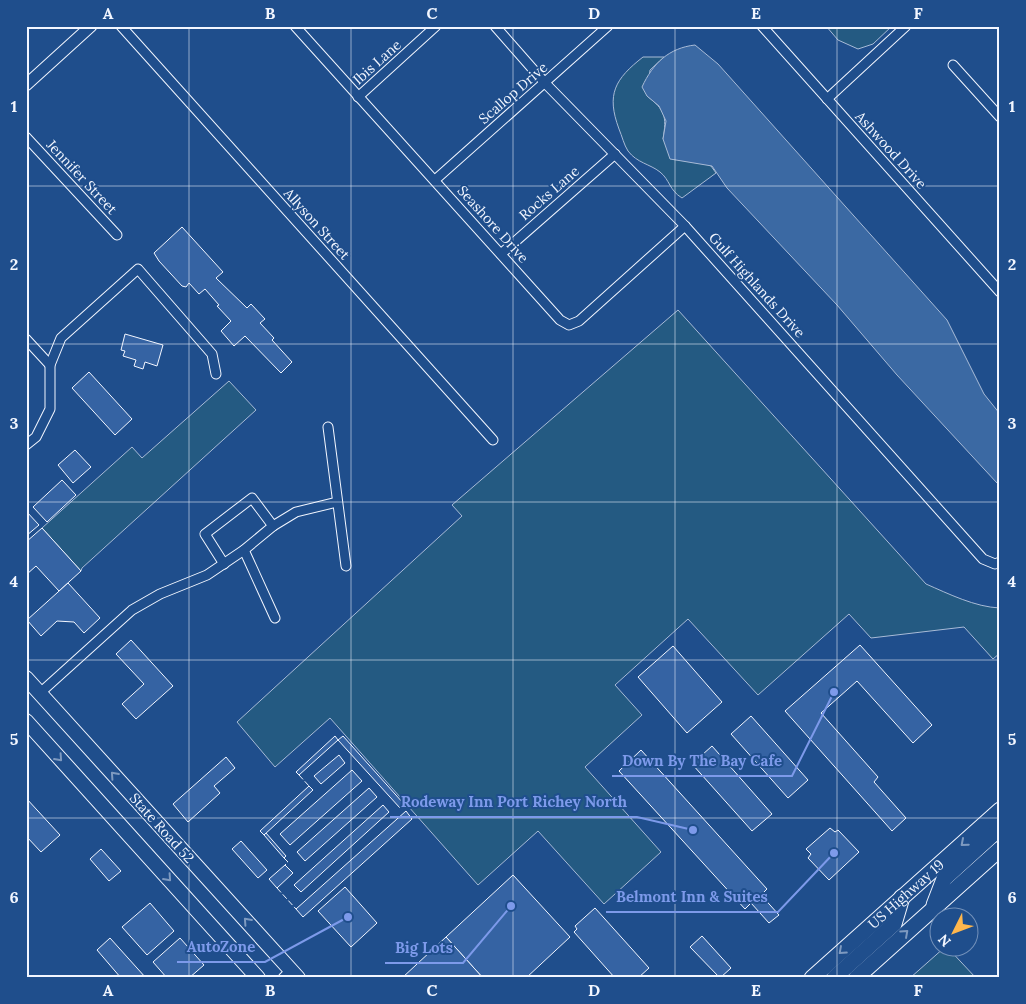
<svg xmlns="http://www.w3.org/2000/svg" width="1026" height="1004" font-family="Lora,serif">
<style>
.green{fill:#245a82;stroke:#a8bbd7}
.water{fill:#3b69a3;stroke:#a8bbd7}
.building{fill:#3563a3;stroke:#f2f6ff}
.lines{fill:none;stroke-linecap:round;stroke-linejoin:round}
.minor-casing{stroke:#f2f6ff;stroke-width:11}
.tertiary-casing{stroke:#f2f6ff;stroke-width:13}
.primary-casing{stroke:#f2f6ff;stroke-width:16}
.trunk-casing{stroke:#f2f6ff;stroke-width:17}
.minor{stroke:#1f4e8c;stroke-width:9}
.tertiary{stroke:#1f4e8c;stroke-width:11}
.primary{stroke:#1f4e8c;stroke-width:14}
.trunk{stroke:#1f4e8c;stroke-width:15}
.fence{stroke:#f2f6ff;stroke-width:1;stroke-dasharray:6 2.5;stroke-linecap:butt}
.oneway{stroke:#7e9ac0}
.grid{fill:none;stroke:#f2f6ff;stroke-width:1;stroke-opacity:0.55}
.labels{text-anchor:middle;stroke-width:4;stroke-linejoin:round;paint-order:stroke}
.street-label{font-size:14px;fill:#f2f6ff;stroke:#1f4e8c}
.leader{fill:none;stroke:#7d9aea;stroke-width:2}
.callout-dot{fill:#7d9aea;stroke:#1f4e8c;stroke-width:2}
.callout-label{font-size:15px;text-anchor:middle;font-weight:bold;fill:#7d9aea;stroke:#1f4e8c;stroke-width:4;stroke-linejoin:round;paint-order:stroke}
.neatline{fill:none;stroke:#f2f6ff;stroke-width:2}
.grid-label{font-size:16px;text-anchor:middle;font-weight:bold;fill:#f2f6ff}
</style>
<rect width="100%" height="100%" fill="#1f4e8c"/>
<g class="green">
<polygon points="826,26 892,26 873,44 858,49 838,40"/>
<path d="M643,57H664L650,70L647,96C665,110 667,116 663,139L711,166L716,173L682,198C669,190 670,180 660,172C650,164 637,163 628,151C624,145 622,136 619,129C606,94 615,79 643,57Z"/>
<path d="M678,310L926,584C949,594 975,607 1000,608V653L993,659L964,627L871,638L849,614L758,695L688,619L615,685L642,715L585,767L661,852L604,904L538,831L478,885L330,718L275,767L237,722L462,516L452,505Z"/>
<polygon points="229,381 256,410 82,568 81,571 42,528 132,447 142,458"/>
<polygon points="946,946 976,978 910,978 945,947"/>
</g>
<path class="water" d="M695,45L718,64L947,320L984,394L1000,414V483H997L897,375L837,305L727,188L712,166L670,159L663,139L666,121L659,106L647,96L642,87C653,63 669,48 695,45Z"/>
<g class="building">
<polygon points="182,227 223,272 216,278 247,308 251,304 265,319 260,323 274,338 272,340 292,362 281,373 245,336 234,346 221,331 231,321 217,306 219,305 205,289 199,294 189,283 186,287 182,286 159,261 154,253"/>
<polygon points="125,334 163,345 157,366 145,362 143,369 134,366 136,360 123,356 125,351 121,350"/>
<polygon points="89,372 132,419 115,435 72,388"/>
<polygon points="75,450 91,467 73,483 58,465"/>
<polygon points="62,480 76,495 47,522 33,507"/>
<polygon points="26,511 39,525 26,536"/>
<polygon points="42,528 81,571 59,591 36,566 26,575 26,542"/>
<polygon points="68,583 100,618 84,633 74,622 57,621 41,636 27,620"/>
<polygon points="131,640 173,686 136,719 122,704 144,684 116,654"/>
<polygon points="860,645 932,725 913,743 857,681 821,713 878,777 874,782 906,818 892,831 785,711"/>
<polygon points="673,646 722,702 687,733 638,677"/>
<polygon points="751,716 808,780 788,798 731,734"/>
<polygon points="335,736 338,740 299,775 296,772"/>
<polygon points="343,736 404,804 400,808 338,740"/>
<polygon points="712,746 772,814 752,831 692,764"/>
<polygon points="641,750 767,889 761,895 779,915 769,923 751,903 745,909 619,771"/>
<polygon points="339,755 345,763 321,784 314,776"/>
<polygon points="226,757 235,768 214,786 220,793 188,822 173,804"/>
<polygon points="352,770 362,781 290,845 280,834"/>
<polygon points="309,786 313,790 264,835 260,831"/>
<polygon points="369,788 377,797 305,861 297,852"/>
<polygon points="26,798 60,835 41,852 26,836"/>
<polygon points="383,805 389,812 301,892 294,885"/>
<polygon points="406,811 412,819 303,917 296,909"/>
<polygon points="830,828 835,832 838,830 859,852 829,880 808,858 811,854 806,849"/>
<polygon points="266,833 286,856 284,858 264,835"/>
<polygon points="241,841 267,870 258,878 232,849"/>
<polygon points="101,849 121,871 109,881 90,859"/>
<polygon points="285,865 293,873 277,888 269,879"/>
<polygon points="513,875 570,937 526,978 483,978 446,937"/>
<polygon points="345,887 377,923 351,947 318,911"/>
<polygon points="150,903 174,931 147,955 122,927"/>
<polygon points="595,908 649,968 638,978 615,978 574,932 577,929 575,926"/>
<polygon points="702,936 731,968 720,978 690,947"/>
<polygon points="446,937 483,978 402,978"/>
<polygon points="110,938 146,978 121,978 97,950"/>
<polygon points="180,938 204,965 189,978 167,978 153,962"/>
</g>
<g class="lines">
<g class="minor-casing">
<g id="minor">
<polyline points="121,26 493,440"/>
<polyline points="295,26 560,320 569,325 579,321 685,226"/>
<polyline points="495,26 545,83 685,226 983,559 995,564 1000,562"/>
<polyline points="762,26 1000,292"/>
<polyline points="953,65 1000,117"/>
<polyline points="358,97 436,26"/>
<polyline points="827,99 906,26"/>
<polyline points="26,137 117,235"/>
<polyline points="435,180 608,26"/>
<polyline points="501,254 615,154"/>
<polyline points="26,339 50,365"/>
<polyline points="328,427 346,566"/>
<polyline points="26,445 36,437 50,409 50,365 61,338 138,269 212,354 216,374"/>
<polyline points="244,550 275,618"/>
<polyline points="224,564 205,534 252,498 273,526"/>
<polyline points="40,693 132,610 160,594 207,575 244,550 273,526 296,512 337,502"/>
<polyline points="283,978 291,970"/>
</g>
</g>
<g class="tertiary-casing">
<polyline id="tertiary" points="26,85 91,26"/>
</g>
<g class="primary-casing">
<g id="primary">
<polyline points="26,678 298,978"/>
<polyline points="26,721 258,978"/>
</g>
</g>
<g class="trunk-casing">
<g id="trunk">
<polyline points="934,905 944,879 1000,828"/>
<path id="s1" d="M812,978L1000,810"/>
<polyline points="834,978 894,924 902,897"/>
<polyline points="856,978 1000,849"/>
</g>
</g>
<use href="#minor" class="minor"/>
<use href="#tertiary" class="tertiary"/>
<use href="#primary" class="primary"/>
<use href="#trunk" class="trunk"/>
<g class="fence">
<polyline points="299,775 309,786"/>
<polyline points="284,858 288,862 285,865"/>
<polyline points="277,888 296,909"/>
</g>
</g>
<defs><path id="oneway-chevron" d="M-2-3.5L2.5 0L-2 3.5" fill="none" stroke-width="1.6" stroke-linecap="round" stroke-linejoin="round" transform="scale(1.25)"/></defs>
<g class="oneway">
<use href="#oneway-chevron" transform="translate(59 758) rotate(48)"/>
<use href="#oneway-chevron" transform="translate(114 775) rotate(-132)"/>
<use href="#oneway-chevron" transform="translate(964 843) rotate(139)"/>
<use href="#oneway-chevron" transform="translate(168 878) rotate(48)"/>
<use href="#oneway-chevron" transform="translate(247 921) rotate(-132)"/>
<use href="#oneway-chevron" transform="translate(905 933) rotate(-42)"/>
<use href="#oneway-chevron" transform="translate(842 951) rotate(138)"/>
</g>
<path class="grid" d="M189,26V978M351,26V978M513,26V978M675,26V978M837,26V978M26,186H1000M26,344H1000M26,502H1000M26,660H1000M26,818H1000"/>
<g class="labels">
<g class="street-label">
<text transform="translate(377 62) rotate(-42)" y="5">Ibis Lane</text>
<text transform="translate(513 93) rotate(-41)" y="5">Scallop Drive</text>
<text transform="translate(891 150) rotate(48)" y="5">Ashwood Drive</text>
<text transform="translate(82 177) rotate(47)" y="5">Jennifer Street</text>
<text transform="translate(549 193) rotate(-41)" y="5">Rocks Lane</text>
<text transform="translate(317 224) rotate(48)" y="5">Allyson Street</text>
<text transform="translate(493 224) rotate(48)" y="5">Seashore Drive</text>
<text transform="translate(757 285) rotate(48)" y="5">Gulf Highlands Drive</text>
<text transform="translate(162 828) rotate(48)" y="5">State Road 52</text>
<text dy="5" stroke="none"><textPath href="#s1" startOffset="126">US Highway 19</textPath></text>
</g>
</g>
<path class="leader" d="M834 692L792 776H612M693 830L637 817H390M834 853L778 912H606M348 917L265 962H177M511 906L463 963H385"/>
<g class="callout-dot">
<circle cx="834" cy="692" r="5"/>
<circle cx="693" cy="830" r="5"/>
<circle cx="834" cy="853" r="5"/>
<circle cx="348" cy="917" r="5"/>
<circle cx="511" cy="906" r="5"/>
</g>
<g class="callout-label">
<text x="702" y="766">Down By The Bay Cafe</text>
<text x="514" y="807">Rodeway Inn Port Richey North</text>
<text x="692" y="902">Belmont Inn &amp; Suites</text>
<text x="221" y="952">AutoZone</text>
<text x="424" y="953">Big Lots</text>
</g>
<rect width="1026" height="1004" fill="none" stroke="#1f4e8c" stroke-width="55"/>
<g transform="translate(954 932) rotate(228)"><circle r="24" fill="#1f4e8c" stroke="#7391ba"/>
<path d="M0-4L9 19L0 12L-9 19Z" fill="#ffb74d"/>
<text y="-8" font-size="14" font-weight="bold" text-anchor="middle" fill="#f2f6ff">N</text>
</g>
<rect x="28" y="28" width="970" height="948" class="neatline"/>
<g class="grid-label">
<text x="108" y="19">A</text>
<text x="270" y="19">B</text>
<text x="432" y="19">C</text>
<text x="594" y="19">D</text>
<text x="756" y="19">E</text>
<text x="918" y="19">F</text>
<text x="14" y="112">1</text>
<text x="1012" y="112">1</text>
<text x="14" y="270">2</text>
<text x="1012" y="270">2</text>
<text x="14" y="429">3</text>
<text x="1012" y="429">3</text>
<text x="14" y="587">4</text>
<text x="1012" y="587">4</text>
<text x="14" y="745">5</text>
<text x="1012" y="745">5</text>
<text x="14" y="903">6</text>
<text x="1012" y="903">6</text>
<text x="108" y="996">A</text>
<text x="270" y="996">B</text>
<text x="432" y="996">C</text>
<text x="594" y="996">D</text>
<text x="756" y="996">E</text>
<text x="918" y="996">F</text>
</g>
</svg>
